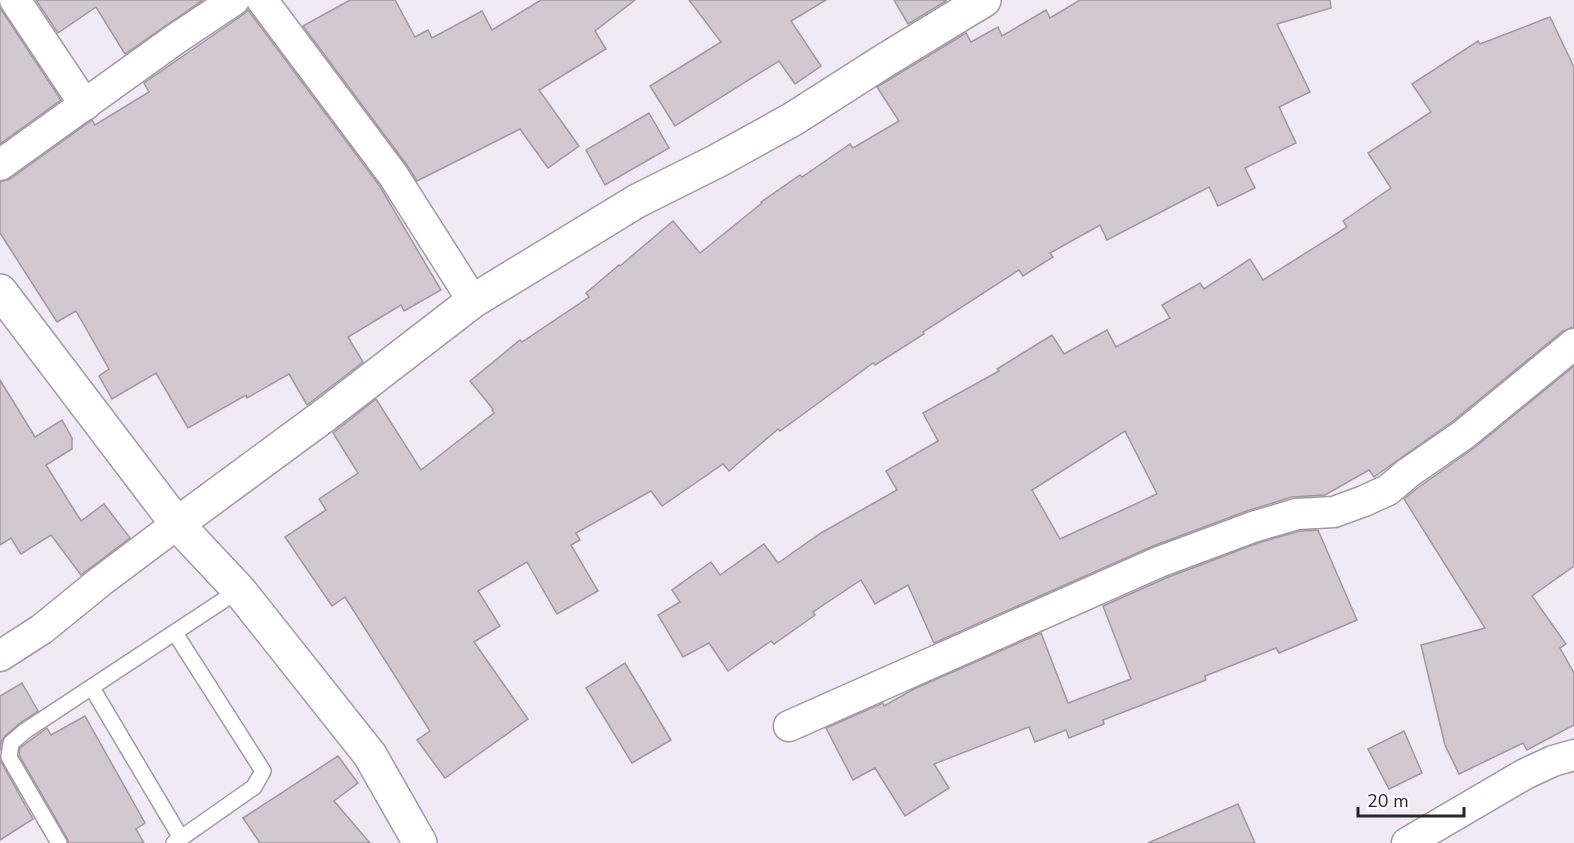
<svg xmlns="http://www.w3.org/2000/svg" width="1574" height="843" font-family="'Nunito Sans',sans-serif">
<style>
.building{fill:#d3c7d2;stroke:#a197a1;stroke-width:1.5;fill-rule:evenodd}
.lines{fill:none;stroke-linecap:round;stroke-linejoin:round}
.service-casing{stroke:#a199a5;stroke-width:18}
.minor-casing{stroke:#a199a5;stroke-width:33}
.tertiary-casing{stroke:#a199a5;stroke-width:36}
.service{stroke:#fff;stroke-width:15}
.minor{stroke:#fff;stroke-width:30}
.tertiary{stroke:#fff;stroke-width:33}
</style>
<rect width="100%" height="100%" fill="#f1e9f5"/>
<g class="building">
<polygon points="36,0 203,0 125,54 96,7 58,33"/>
<polygon points="350,0 395,0 415,37 428,30 432,38 482,11 492,30 541,0 635,0 595,31 606,49 539,90 579,146 548,168 520,129 417,181 407,165 303,26"/>
<polygon points="689,0 826,0 791,21 821,66 795,84 779,61 675,126 650,86 721,42"/>
<polygon points="894,0 946,0 946,1 908,24"/>
<polygon points="1080,0 1330,0 1331,8 1277,24 1310,92 1279,107 1296,143 1245,168 1255,188 1218,206 1209,187 1107,240 1100,225 1050,253 1053,257 1023,276 1019,270 923,332 924,334 875,365 873,363 780,431 778,429 729,471 723,464 662,506 651,491 576,533 580,540 571,545 598,591 557,614 527,562 478,591 500,626 474,642 528,719 445,778 417,740 430,731 345,597 332,606 285,537 326,510 319,499 358,473 333,433 376,399 421,470 494,413 492,410 493,409 470,381 520,340 522,342 589,297 586,293 619,265 620,266 673,221 700,253 762,203 761,202 800,175 802,177 850,144 853,148 899,121 877,87 966,33 971,42 998,27 1002,36 1046,10 1050,18"/>
<polygon points="0,8 61,100 0,144"/>
<polygon points="248,10 379,185 441,290 404,311 401,305 348,337 363,362 307,405 289,374 247,398 246,395 188,428 156,373 112,399 99,376 109,369 76,311 57,322 0,233 0,182 10,179 92,120 95,125 149,92 144,83 244,14"/>
<path d="M1550,17L1574,67V327L1563,331L1453,421L1374,477L1369,470L1325,495L1292,497L1247,511L1153,546L934,643L908,585L875,604L861,580L813,612L815,615L774,644L771,641L728,671L709,643L683,657L658,615L680,602L672,590L711,562L720,575L764,544L778,563L821,533L897,490L886,471L938,441L923,413L999,371L997,369L1052,335L1064,354L1107,330L1116,347L1170,318L1162,305L1200,283L1204,289L1250,259L1263,280L1347,227L1343,221L1391,188L1368,153L1431,112L1412,84L1478,41L1480,44ZM1125,431L1157,494L1060,539L1032,490Z"/>
<polygon points="649,113 669,148 605,185 586,150"/>
<polygon points="1574,366 1574,566 1532,596 1566,644 1560,648 1574,673 1574,725 1527,750 1523,743 1459,774 1445,745 1421,645 1485,628 1404,499 1419,487 1474,448"/>
<polygon points="0,380 35,437 62,420 72,438 72,449 46,465 81,521 104,504 130,538 81,575 51,535 21,554 11,538 0,545"/>
<polygon points="1318,530 1357,620 1279,653 1276,648 1205,676 1206,680 1103,720 1104,724 1069,738 1066,730 1035,742 1029,727 934,764 949,788 905,816 875,768 853,780 826,728 883,703 884,706 914,689 1041,633 1068,703 1131,679 1103,606 1166,578 1258,543 1300,531"/>
<polygon points="625,663 671,740 632,763 586,688"/>
<polygon points="22,683 38,711 20,723 5,736 1,742 0,751 0,696"/>
<polygon points="85,716 145,823 136,829 144,843 69,843 67,838 19,755 20,748 47,728 51,735"/>
<polygon points="1404,731 1422,773 1389,789 1368,749"/>
<polygon points="338,756 358,783 334,801 370,843 260,843 243,818"/>
<polygon points="0,760 33,819 0,840"/>
<polygon points="1238,804 1255,843 1148,843"/>
</g>
<g class="lines">
<g class="service-casing">
<g id="service">
<polyline points="92,688 181,838"/>
<polyline points="59,843 9,757 11,743 25,731 239,590"/>
<polyline points="174,843 254,787 263,771 175,633"/>
</g>
</g>
<g class="minor-casing">
<g id="minor">
<polyline points="15,0 85,105"/>
<polyline points="262,0 393,175 473,301"/>
<polyline points="0,165 177,38 234,0"/>
<polyline points="0,656 42,629 101,581 177,524"/>
<polyline points="789,726 1159,562 1253,527 1297,514 1334,512 1364,501 1388,490 1408,473 1463,435 1574,344"/>
<polyline points="1407,843 1525,774 1553,761 1574,755"/>
</g>
</g>
<g class="tertiary-casing">
<g id="tertiary">
<polyline points="0,291 177,524 239,590 370,755 420,843"/>
<polyline points="177,524 325,415 473,301 637,201 717,161 793,119 887,59 984,0"/>
</g>
</g>
<use href="#service" class="service"/>
<use href="#minor" class="minor"/>
<use href="#tertiary" class="tertiary"/>
</g>
<path d="M1358 807v9h106v-9" fill="none" stroke="#29262b" stroke-width="3"/>
<text x="1367" y="807" font-size="18" fill="#29262b" stroke="#fcf7ff" stroke-width="4.5" paint-order="stroke">20 m</text>
</svg>
